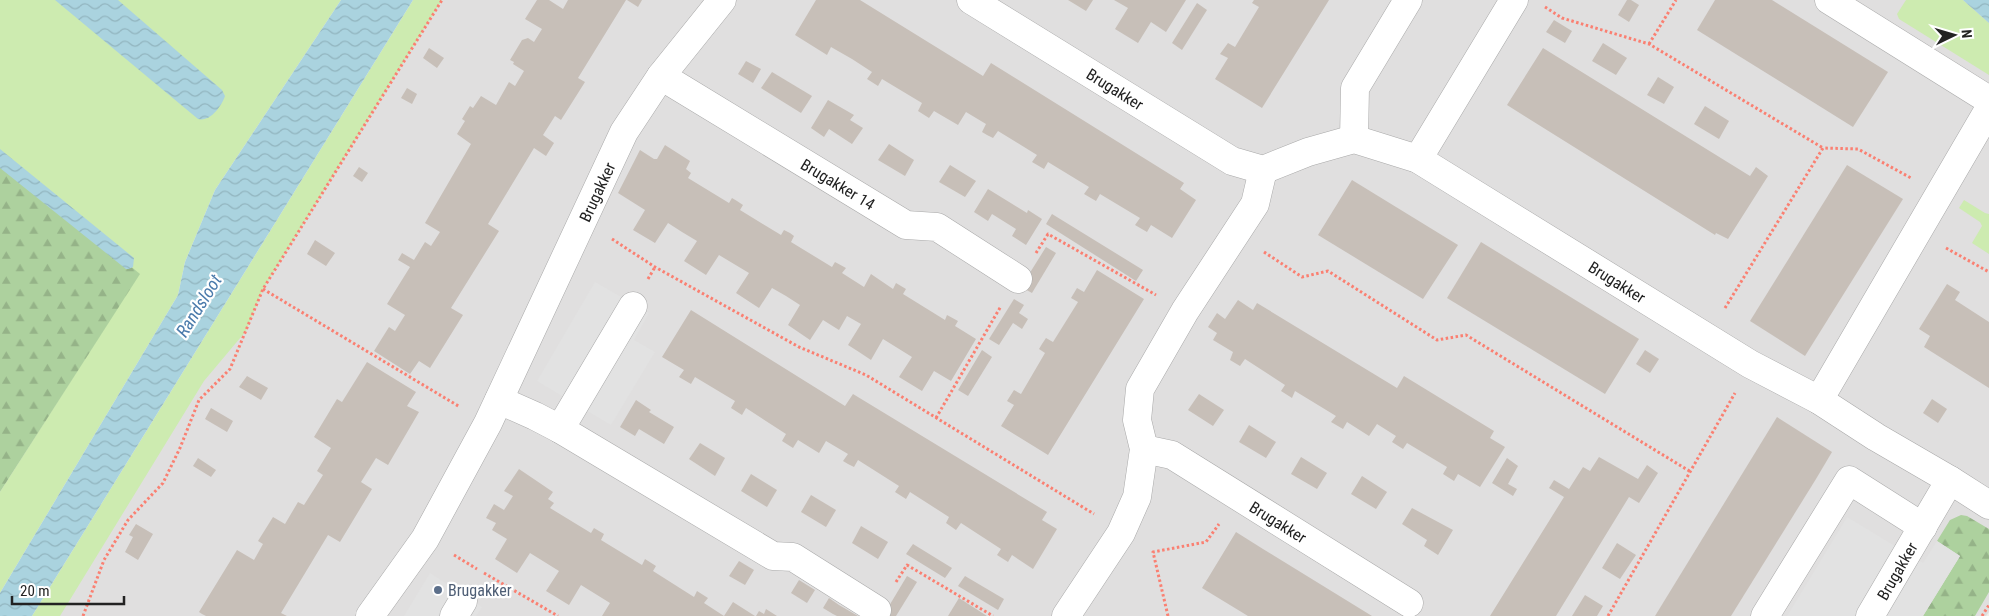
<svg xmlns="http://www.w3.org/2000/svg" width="1989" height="616" font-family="'Roboto Condensed',sans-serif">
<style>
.residential{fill:#e0dfdf}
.grass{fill:#cdebb0}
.forest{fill:url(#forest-firs)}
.parking{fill:#e2e2e2}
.water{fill:url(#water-waves)}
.building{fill:#c7bfb8}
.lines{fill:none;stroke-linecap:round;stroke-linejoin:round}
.minor-casing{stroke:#a9a9a9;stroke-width:29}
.path{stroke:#fa8072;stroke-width:3;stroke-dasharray:2.5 2.5;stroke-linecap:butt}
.minor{stroke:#fff;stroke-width:28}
.service-dot{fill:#5c6f8a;stroke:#fff;stroke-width:2}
.labels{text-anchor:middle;stroke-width:4.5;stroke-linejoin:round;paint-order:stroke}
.street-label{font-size:16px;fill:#222;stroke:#fff}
.service-label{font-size:16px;fill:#4e5e75;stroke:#fff;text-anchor:start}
.water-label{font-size:18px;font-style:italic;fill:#4a7aab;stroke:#fff}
</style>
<defs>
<pattern id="forest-firs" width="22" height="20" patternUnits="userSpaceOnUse" patternTransform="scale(1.25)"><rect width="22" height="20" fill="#add19e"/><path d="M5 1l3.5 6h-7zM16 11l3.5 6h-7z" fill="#95b388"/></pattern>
<pattern id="water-waves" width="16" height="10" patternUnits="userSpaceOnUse" patternTransform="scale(1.25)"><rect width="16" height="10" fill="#aad3df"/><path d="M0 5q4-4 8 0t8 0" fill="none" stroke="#92b5bf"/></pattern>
</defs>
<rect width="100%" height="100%" fill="#f2efe9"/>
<polygon class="residential" points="440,0 1989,0 1989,612 1986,616 57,616"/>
<g class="grass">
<polygon points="0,0 341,0 215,190 185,262 178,295 0,593 0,492 139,274 0,158"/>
<polygon points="413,0 442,0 263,289 246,331 204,381 60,616 32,616"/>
<polygon points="1906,0 1963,0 1989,23 1989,75 1899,19 1897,14"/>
<polygon points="1964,200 1985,213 1989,214 1989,254 1972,243 1982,226 1980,222 1959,208"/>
</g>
<g class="forest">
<polygon points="0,158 140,274 0,492"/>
<polygon points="1961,515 1967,516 1989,529 1989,592 1975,616 1923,616 1960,556 1937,541 1950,520"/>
</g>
<g class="parking">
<polygon points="595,282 649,313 634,340 655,352 611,425 537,381"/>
<polygon points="1847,517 1923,563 1937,541 1960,556 1923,616 1787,616"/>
<polygon points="430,573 482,607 476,616 404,616"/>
</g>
<g class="water">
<path d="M55,0H118L222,90L225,96C221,107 210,122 198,119Z"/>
<polygon points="341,0 413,0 32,616 0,616 0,593 178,295 185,262 215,190"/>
<polygon points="1963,0 1989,0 1989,23"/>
<polygon points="0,149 134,258 133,267 129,269 126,269 0,168"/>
</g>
<g class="building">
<polygon points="537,0 549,0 563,9 568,0 626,0 578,78 585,82 561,120 555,116 543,135 554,143 546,156 534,148 488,224 499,231 451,308 463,315 430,368 419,361 410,374 374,351 389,327 395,331 405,315 387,304 410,267 398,260 402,253 414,260 425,242 431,246 440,232 425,223 471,144 457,134 465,121 462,119 470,106 473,108 481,96 496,105 509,82 515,86 524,71 513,64 514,62 510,60 522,40 528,38 534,42 542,29 525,19"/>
<polygon points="627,0 642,0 638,7"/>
<polygon points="816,0 860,0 983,76 991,63 1184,183 1180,189 1196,200 1172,238 1151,225 1147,232 1135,225 1140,218 1100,194 1096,201 1084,194 1089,187 1048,162 1044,169 1032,162 1037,155 998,131 993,138 987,135 982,132 986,124 966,112 958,125 934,111 929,118 918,111 922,103 882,79 878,86 867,79 872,72 852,59 831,47 827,55 795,35"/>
<polygon points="1068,0 1093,0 1086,11"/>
<polygon points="1114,0 1186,0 1166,32 1151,22 1138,43 1115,29 1128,8"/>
<polygon points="1254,0 1329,0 1262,108 1215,79 1228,58 1220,54 1228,43 1235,47 1259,7 1252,3"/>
<polygon points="1627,0 1631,0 1639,5 1629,22 1618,15"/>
<polygon points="1715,0 1772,0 1888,72 1853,127 1697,30"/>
<polygon points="1197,3 1207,10 1182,50 1172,43"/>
<polygon points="1554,20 1572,31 1565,43 1546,32"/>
<polygon points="1603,43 1627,58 1616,75 1592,61"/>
<polygon points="429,48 444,58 437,68 423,58"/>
<polygon points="1543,48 1750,176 1756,167 1768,176 1728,239 1716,233 1715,235 1507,105"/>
<polygon points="746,61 761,69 753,83 738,74"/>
<polygon points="772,72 812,96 801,113 761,88"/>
<polygon points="1658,77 1674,87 1664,104 1647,95"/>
<polygon points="407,88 417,94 412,104 401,98"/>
<polygon points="828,100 854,115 850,120 863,128 852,144 829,129 824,137 811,128"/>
<polygon points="1705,106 1729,121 1719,139 1694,124"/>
<polygon points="889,144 914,160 905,176 878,160"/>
<polygon points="665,145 690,161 686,169 691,173 688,178 729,203 732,198 737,201 743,205 740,210 781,235 784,230 790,233 794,236 791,242 832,267 835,262 846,268 842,273 864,287 871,274 893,289 896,283 906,289 903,294 945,320 947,315 958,321 955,326 976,339 951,381 934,371 922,391 899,377 912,357 883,339 871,360 859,352 848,345 861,324 847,316 839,330 823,320 810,340 788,325 800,305 786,296 772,288 759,308 736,293 749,273 719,255 706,275 684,261 697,241 682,232 668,223 655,243 633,230 645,210 618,193 640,150 654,159 657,159"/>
<polygon points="950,165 976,181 965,197 939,182"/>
<polygon points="1847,165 1903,199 1805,356 1750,321"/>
<polygon points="359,167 368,173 362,182 353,176"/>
<polygon points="1352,180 1458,245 1423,299 1318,235"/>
<polygon points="988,189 1027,213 1028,210 1042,219 1026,245 1012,236 1016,229 992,214 988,221 974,212"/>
<polygon points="1052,214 1143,270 1136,281 1046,224"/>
<polygon points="315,240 335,253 326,266 307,254"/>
<polygon points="1481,242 1639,339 1605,394 1447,298"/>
<polygon points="1046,247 1056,253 1032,293 1021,287"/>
<polygon points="1097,270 1144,299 1048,455 1001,426 1014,405 1007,401 1014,390 1021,394 1045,353 1039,349 1042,344 1046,338 1053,342 1078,302 1071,298 1077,288 1084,292"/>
<polygon points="1947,284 1960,292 1955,300 1989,322 1989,388 1924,347 1930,336 1919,329"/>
<polygon points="1014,299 1024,305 1019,313 1028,319 1022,329 1013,323 999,345 989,339"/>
<polygon points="1238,300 1253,310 1257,303 1397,388 1404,376 1494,431 1490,438 1505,447 1480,487 1458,474 1454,481 1443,474 1447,467 1407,443 1403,449 1392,442 1396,436 1377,424 1369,436 1347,422 1343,429 1331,422 1336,416 1295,391 1292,398 1281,391 1285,385 1245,359 1240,366 1230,360 1233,352 1213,340 1217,333 1208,327 1217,313 1225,319"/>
<polygon points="691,310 845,406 853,394 1047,512 1042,520 1057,529 1033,569 1012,555 1008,562 997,555 1001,549 961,523 956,530 946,523 949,517 910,492 906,499 895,492 899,486 858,460 854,467 848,464 843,461 848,454 826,441 819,453 798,440 793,448 782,441 786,434 746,408 742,415 731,408 735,401 695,377 691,384 679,377 684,370 662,357"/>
<polygon points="982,350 992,357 968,396 958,390"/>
<polygon points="1645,350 1659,359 1650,373 1636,364"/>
<polygon points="367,362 416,392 407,406 419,412 388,465 376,458 361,482 372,489 340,542 328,535 281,613 287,616 206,616 202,614 199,612 237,550 254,560 263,544 258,541 273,517 285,524 298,502 304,505 323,475 317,471 331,448 314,437 337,399 342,402"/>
<polygon points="247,376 268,388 261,400 239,387"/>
<polygon points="1199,394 1224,410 1213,426 1188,410"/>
<polygon points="1932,399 1947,409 1938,423 1923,413"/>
<polygon points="636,400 651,410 649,412 674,427 664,444 639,429 635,436 620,427"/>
<polygon points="211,408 233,421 227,432 205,419"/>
<polygon points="1777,417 1832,452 1816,479 1731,616 1655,616"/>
<polygon points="1249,425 1276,442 1266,458 1239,442"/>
<polygon points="700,443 725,458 715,476 689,459"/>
<polygon points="1301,457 1327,473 1317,489 1291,474"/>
<polygon points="1599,457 1638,479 1647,465 1658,473 1639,503 1629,497 1556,616 1490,616 1564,497 1549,488 1554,480 1569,489 1583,467 1590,471"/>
<polygon points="198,458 216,470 211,477 193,466"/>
<polygon points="1507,458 1518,466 1508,484 1517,489 1513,496 1492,483"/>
<polygon points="519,469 553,492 548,499 554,503 550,508 591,533 594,528 604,534 601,540 642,565 645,559 656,566 653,571 694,597 697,591 708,598 704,603 724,616 733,602 755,616 602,616 610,603 581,585 569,605 546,591 559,571 530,553 517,573 495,559 507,539 492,530 496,523 486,518 494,504 504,510 513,496 504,491"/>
<polygon points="751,474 777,490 767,507 741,491"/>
<polygon points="1362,476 1387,492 1376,509 1351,494"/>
<polygon points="811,495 836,510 826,527 801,512"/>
<polygon points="1412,508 1453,530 1438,555 1424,546 1427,540 1402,524"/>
<polygon points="136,524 153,534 138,560 125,552 133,537 129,535"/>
<polygon points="861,526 888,542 878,559 852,543"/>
<polygon points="1236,532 1263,549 1372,616 1248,616 1202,588"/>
<polygon points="1617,543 1636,555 1620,579 1602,568"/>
<polygon points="913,544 952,568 945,578 906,554"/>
<polygon points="739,561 754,570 745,585 729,576"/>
<polygon points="907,576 917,582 896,616 883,616"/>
<polygon points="965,576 1004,599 998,610 958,586"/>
<polygon points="799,580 815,590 807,603 791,593"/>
<polygon points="1585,595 1603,606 1597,616 1572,616"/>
<polygon points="829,598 839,605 858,616 837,616 833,614 823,608"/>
<polygon points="959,598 987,616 948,616"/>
<polygon points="766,609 777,616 756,616 759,611 764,614"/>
</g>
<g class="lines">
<g class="minor-casing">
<g id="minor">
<polyline points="971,0 1232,161 1263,170 1308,152 1354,139 1418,159 1750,364 1819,400 1876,437 1950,480 1989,505"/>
<polyline points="1829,0 1989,100"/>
<polyline points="661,76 906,225 937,227 1018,279"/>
<polyline points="1354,139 1355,88 1408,0"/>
<polyline points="1418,159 1514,0"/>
<polyline points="499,400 535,416 560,429 773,556 793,557 877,610"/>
<polyline points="1819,400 1989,109"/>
<polyline points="560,429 633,306"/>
<polyline points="1144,449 1172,455 1409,603"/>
<polyline points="370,616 425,539 488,423 624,132 661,76 722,0"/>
<polyline points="454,616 463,601"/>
<polyline points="1066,616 1121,533 1137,497 1144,449 1137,420 1140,389 1185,311 1255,204 1263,170"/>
<polyline points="1765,616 1849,480 1923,527"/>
<polyline points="1870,616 1950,480"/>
</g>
</g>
<g class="path">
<polyline points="1545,7 1562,18 1649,44 1823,148"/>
<polyline points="1649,44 1676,0"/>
<polyline points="612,239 655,267 799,347 866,375 1094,514"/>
<polyline points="1946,248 1989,272"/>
<polyline points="1264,252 1302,277 1328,271 1437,340 1466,335 1691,472"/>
<polyline points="1036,253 1048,234 1156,295"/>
<polyline points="648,279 655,267"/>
<polyline points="263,289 460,407"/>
<polyline points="1725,308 1823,148 1858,149 1911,178"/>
<polyline points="936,418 1001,306"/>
<polyline points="454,555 477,569"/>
<polyline points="484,573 558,616"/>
<polyline points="896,582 907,565 993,616"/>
<polyline points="496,596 504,584"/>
<polyline points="83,616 104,560 128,520 163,483 180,448 199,400 230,369 263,289 442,0"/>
<polyline points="1168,616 1153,552 1206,542 1219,524"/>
<polyline points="1608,616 1735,393"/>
<polyline points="1982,616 1989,605"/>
</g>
<use href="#minor" class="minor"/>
</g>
<circle class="service-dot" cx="438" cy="590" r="5"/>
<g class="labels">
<g class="street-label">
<text transform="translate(1115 89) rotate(32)" y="6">Brugakker</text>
<text transform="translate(838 184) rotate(31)" y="6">Brugakker 14</text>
<text transform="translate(597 192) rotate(-65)" y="6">Brugakker</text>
<text transform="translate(1617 282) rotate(32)" y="6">Brugakker</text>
<text transform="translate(1278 522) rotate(32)" y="6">Brugakker</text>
<text transform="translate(1897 571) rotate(-60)" y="6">Brugakker</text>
</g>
<g class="service-label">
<text x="448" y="596">Brugakker</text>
</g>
<g class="water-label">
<text transform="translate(199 306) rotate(-58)" y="6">Randsloot</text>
</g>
</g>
<g transform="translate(1954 35) rotate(85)" stroke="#ffffff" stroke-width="4" paint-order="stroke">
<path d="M0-4L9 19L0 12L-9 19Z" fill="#222222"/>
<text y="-8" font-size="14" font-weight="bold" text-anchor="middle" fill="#222222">N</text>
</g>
<path d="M12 596v8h112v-8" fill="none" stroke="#222222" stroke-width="2.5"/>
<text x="20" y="596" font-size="15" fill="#222222" stroke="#ffffff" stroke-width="4" paint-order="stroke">20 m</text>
</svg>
